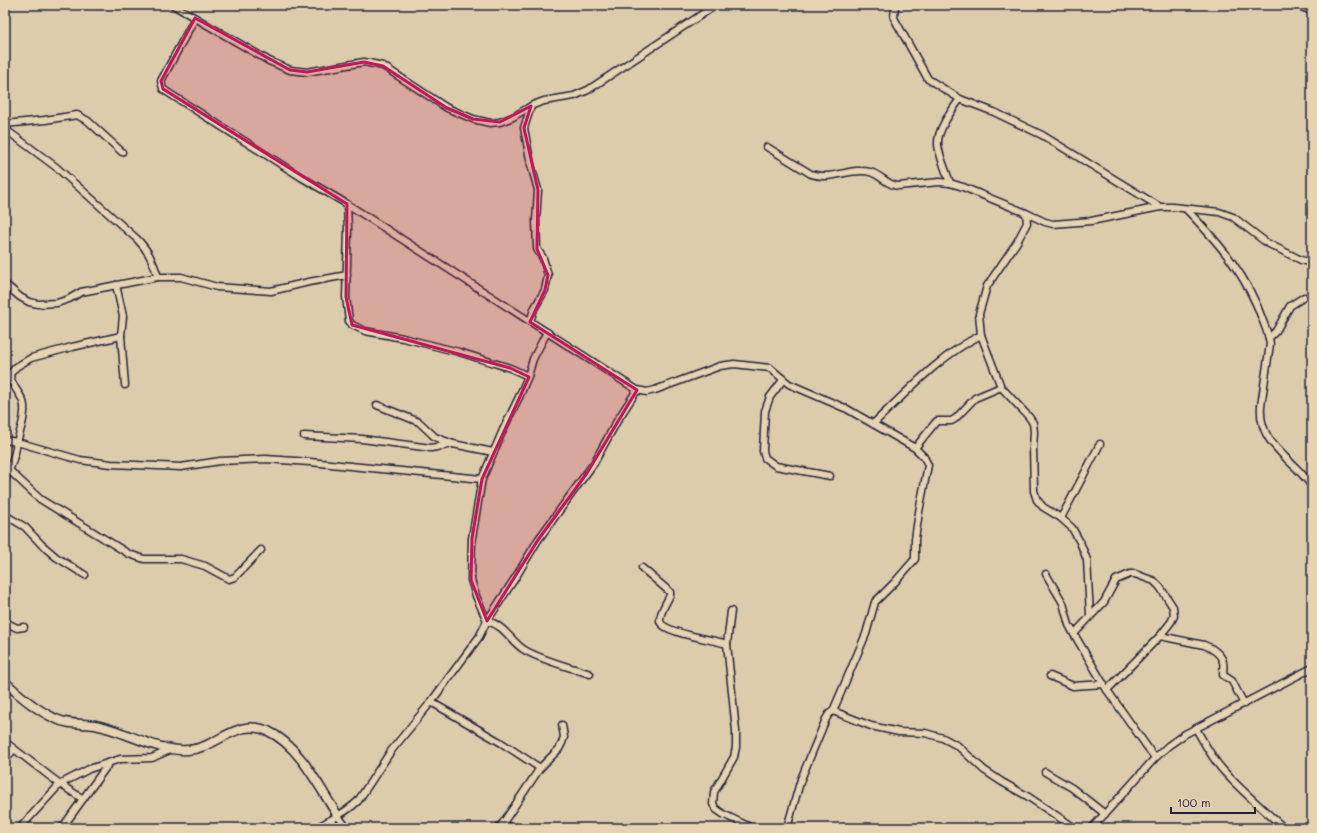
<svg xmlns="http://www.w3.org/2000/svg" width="1317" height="833" font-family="Mali,sans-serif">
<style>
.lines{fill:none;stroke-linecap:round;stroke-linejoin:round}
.minor-casing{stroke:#22223b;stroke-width:9}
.tertiary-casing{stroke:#22223b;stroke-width:11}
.minor{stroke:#e5d3b1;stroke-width:6}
.tertiary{stroke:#e5d3b1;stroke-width:8}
.marked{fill:#c2185b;fill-opacity:0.2;stroke:#c2185b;stroke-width:3;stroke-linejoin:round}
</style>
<rect width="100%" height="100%" fill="#ddccac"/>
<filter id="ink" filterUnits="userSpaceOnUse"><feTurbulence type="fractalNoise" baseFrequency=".025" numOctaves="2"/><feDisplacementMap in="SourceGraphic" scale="8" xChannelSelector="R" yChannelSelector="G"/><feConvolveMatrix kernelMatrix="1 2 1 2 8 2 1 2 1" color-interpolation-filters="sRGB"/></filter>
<g filter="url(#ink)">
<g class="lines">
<g class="minor-casing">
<g id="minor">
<polyline points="173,5 269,61 290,70 307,72 364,62 383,66 447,108 473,119 490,123 500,122 513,117 533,105 544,101 574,96 588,90 716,5"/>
<polyline points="895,5 894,18 928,79 960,99 994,112 1042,135 1160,207"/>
<polyline points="1296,5 1312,11"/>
<polyline points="195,18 161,81 163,89 167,92 301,177 347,204 637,390 647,392 655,390 720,366 734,364 770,368 789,384 847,409 915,448 924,457 928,465 919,512 915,539 915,559 895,582 875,602 866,634 833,711 829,714 826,719 801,779 787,828"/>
<polyline points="5,124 45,120 77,115 88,121 122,152"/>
<path d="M5,129L56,167L137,239C148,250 153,261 158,277"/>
<path d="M767,147L811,174C832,181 851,167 870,172C881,175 887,185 898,186L939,182L950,183L963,187L1026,213L1045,222L1053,224L1091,221L1160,207H1173L1219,212L1233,217L1267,243L1301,260L1312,263"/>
<path d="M950,183C947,173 938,153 938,144C937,130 952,110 960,99"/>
<polyline points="347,204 348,230 346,297 349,321 352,325 365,331 403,338 459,352 510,368 528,376"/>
<path d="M1186,209C1219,243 1247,275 1263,321C1266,329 1269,336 1270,344L1261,406C1259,434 1274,446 1293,465C1300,471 1306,479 1312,486"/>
<polyline points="1026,213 1027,223 1017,242 987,286 979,314 981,335 1001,387 1029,417 1033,423 1034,432 1033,448 1034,491 1037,500 1043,507 1061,518 1072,528 1080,542 1087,560 1090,615"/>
<polyline points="5,284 20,297 29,302 38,304 57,303 69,299 81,292 158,277 181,277 217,287 271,291 309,282 347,275"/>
<polyline points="530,322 534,309 545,290 548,275 543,258 537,249 536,221 538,190 531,165 524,128 531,106"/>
<path d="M547,332L533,359L528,376L520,395L503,430L482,479L472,538L471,580L476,596L487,621C504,625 510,640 523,649C540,660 570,667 590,674"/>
<polyline points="121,336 125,385"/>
<polyline points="1269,338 1276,331 1290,306 1304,297"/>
<polyline points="783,380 770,397 765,411 763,451 765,458 776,466 830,476"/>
<polyline points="377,405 419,422 435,437 453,444 493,452"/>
<path d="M873,424C907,392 939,356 981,335"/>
<polyline points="304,436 362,439 431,448 453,444"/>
<path d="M5,440L17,442C20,431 28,410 22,399C18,391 10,383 10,374L16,367L31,358L72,347L121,336L123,316L116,285"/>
<polyline points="915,448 935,423 937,421 951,421 955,419 975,398 1001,387"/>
<polyline points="10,471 40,499 129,554 144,559 181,559 205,566 229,579 235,577 261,550"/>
<path d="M5,480C11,468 15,455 17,442L80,460L111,464L181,467L220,461L266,459L310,462L482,479"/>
<polyline points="5,515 25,527 42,545 56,557 85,575"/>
<polyline points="1061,518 1100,444"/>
<path d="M642,568L670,592V595C667,602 659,613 660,621C662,633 716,640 727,644"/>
<polyline points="1046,574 1063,603 1069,625 1074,634 1107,690 1155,758"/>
<polyline points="731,611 727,644 736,731 736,747 734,757 714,792 713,804 716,809 723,814 752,828"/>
<polyline points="5,622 17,628 24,627"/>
<polyline points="1074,634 1104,602 1116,580 1130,574 1135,574 1154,581 1160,587 1173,607 1174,616 1171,622 1160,636 1107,690"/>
<path d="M1160,636L1204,645C1211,647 1222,655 1223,662C1224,666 1223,671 1223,675L1232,681L1244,704"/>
<polyline points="1050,676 1073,686 1104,684"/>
<polyline points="431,702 500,742 540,768"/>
<polyline points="833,711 871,726 899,732 925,733 943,738 958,746 984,770 1002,782 1027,796 1075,828"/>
<path d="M1196,729C1204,742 1211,756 1221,768C1240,790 1263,809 1284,828"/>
<polyline points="5,742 60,784 83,799"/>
<polyline points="5,760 14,749"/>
<polyline points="1045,772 1072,788 1105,814"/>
<polyline points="338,816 347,828"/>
<polyline points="503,823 510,828"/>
<polyline points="20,828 60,784 89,769 120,759 152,758 172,749"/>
<polyline points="62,828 109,763"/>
<path d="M316,828C330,820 346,813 358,801L391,751L431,702L479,637L487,621L517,575L538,540L594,463L617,421L637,390"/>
<polyline points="498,828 503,823 540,768 559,749 562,743 564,737 562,725"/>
<polyline points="1092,828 1155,758 1168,746 1185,734 1312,668"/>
</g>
</g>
<g class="tertiary-casing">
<path id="tertiary" d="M5,682C20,696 35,709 54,718C67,725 81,723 95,725C126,731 157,752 188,750C218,748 236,717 268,731C300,746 319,787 338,816"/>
</g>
<use href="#minor" class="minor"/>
<use href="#tertiary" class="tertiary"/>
</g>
</g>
<path class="marked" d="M195,18L290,70L307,72L364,62L383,66L447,108L473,119L500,122L531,106L524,128L538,190L537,249L548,275L545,290L530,322L637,390L587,473L538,540L487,621L471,580L472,538L482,479L529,377L510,368L352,325L346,297L347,204L163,89L161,81Z"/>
<rect width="1317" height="833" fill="none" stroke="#e5d3b1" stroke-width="20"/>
<rect x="10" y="10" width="1297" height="813" fill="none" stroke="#22223b" stroke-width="1.5" filter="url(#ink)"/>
<path d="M1171 807v6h84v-6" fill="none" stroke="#22223b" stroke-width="2"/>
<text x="1177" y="807" font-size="12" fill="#22223b" stroke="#e5d3b1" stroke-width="3" paint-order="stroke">100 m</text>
</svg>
